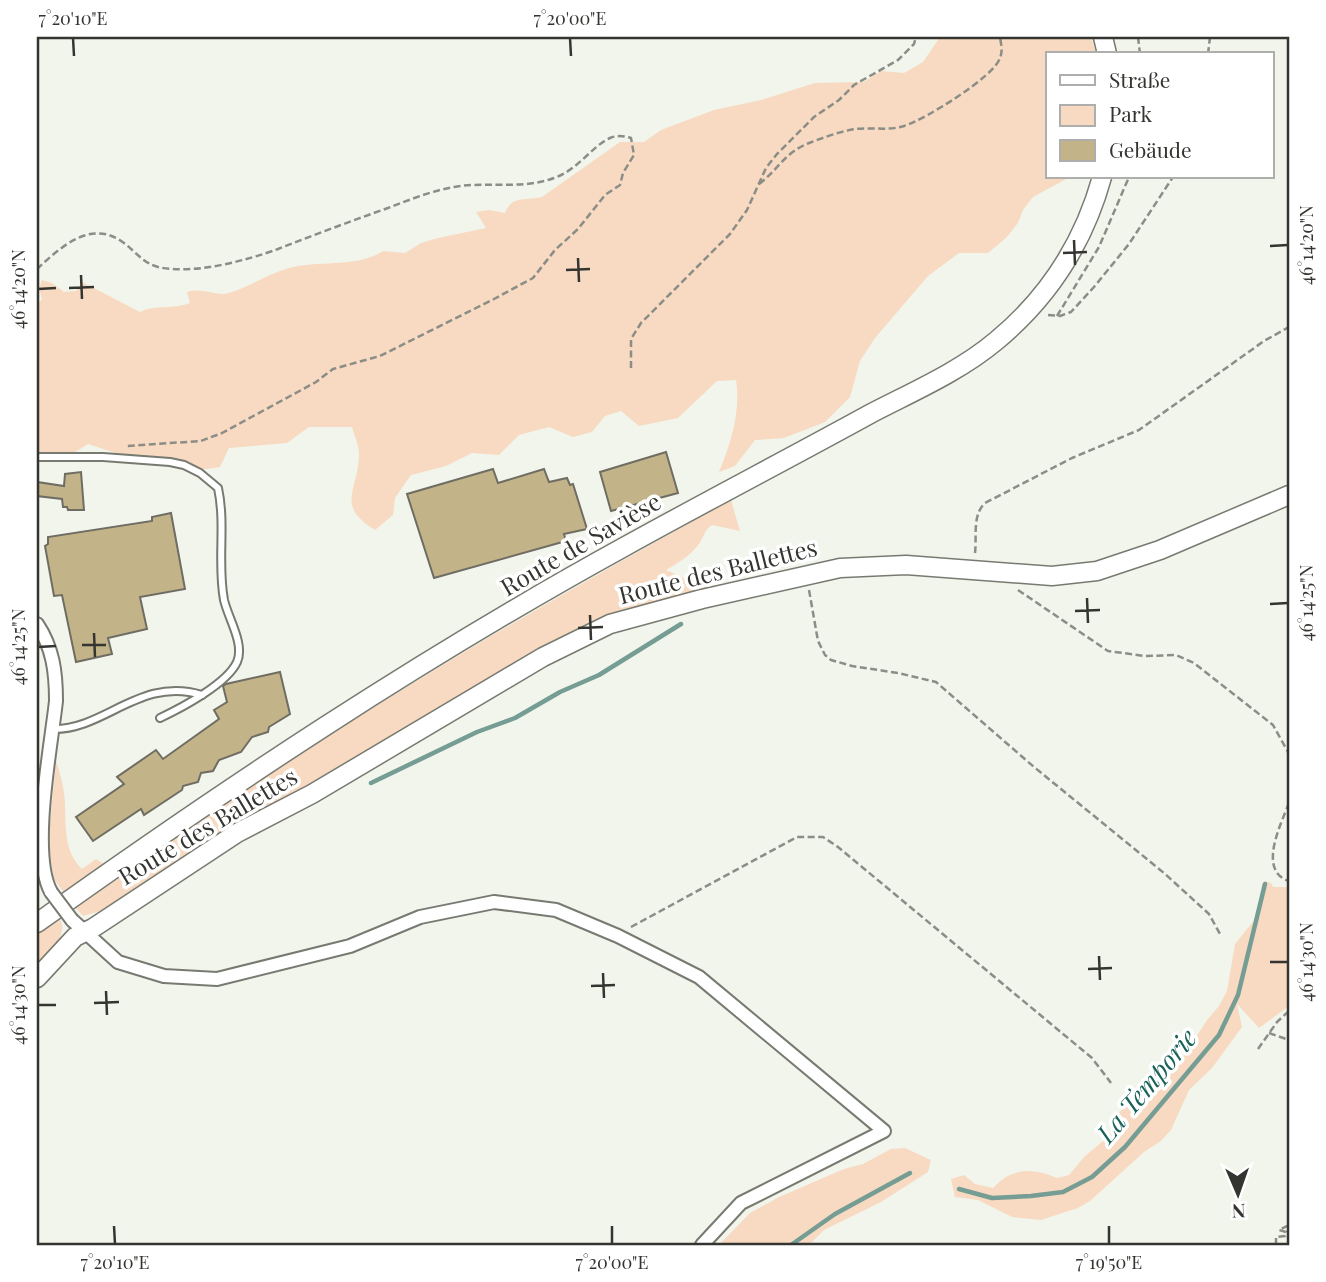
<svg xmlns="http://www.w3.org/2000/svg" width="1326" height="1282" font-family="'Playfair Display',serif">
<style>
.green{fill:#f7dac1}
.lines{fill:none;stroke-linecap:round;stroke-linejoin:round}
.stream{stroke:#759d94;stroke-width:4.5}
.building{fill:#c2b488;stroke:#6f6c63;stroke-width:2}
.lane-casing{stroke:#777a71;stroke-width:10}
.street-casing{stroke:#777a71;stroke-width:16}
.secondary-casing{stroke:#777a71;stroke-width:21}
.path{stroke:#8b8d86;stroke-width:2.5;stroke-dasharray:7 3.5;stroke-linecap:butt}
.lane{stroke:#fff;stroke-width:6}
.street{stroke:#fff;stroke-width:12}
.secondary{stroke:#fff;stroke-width:18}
.street-bridge-casing{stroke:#777a71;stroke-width:16;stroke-linecap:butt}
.street-bridge{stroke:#fff;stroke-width:12}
.ticks{fill:none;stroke:#343531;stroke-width:2.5}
.labels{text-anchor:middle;stroke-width:7;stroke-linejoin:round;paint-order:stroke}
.street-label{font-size:24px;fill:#343531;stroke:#fff}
.water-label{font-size:26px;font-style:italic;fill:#186358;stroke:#fff}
.neatline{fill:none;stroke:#343531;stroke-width:2.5}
.ticks-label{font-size:18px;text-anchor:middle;fill:#343531}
</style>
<rect width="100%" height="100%" fill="#f2f5eb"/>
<g class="green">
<path d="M940,37H1091L1096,54H1048V177H1070L1033,197L1023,210L1018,223L1006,238L988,253H959L928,276L875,338L860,361L850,397L825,422L784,438L755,440L735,466L719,472C731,444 741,410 736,380L717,381L678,418L639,426L621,411L605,416L592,432L573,437L549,427L519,435L499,455L472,453L446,466L411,475L395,498L393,515L375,530C334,505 359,490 359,454C359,445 354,435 352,427H309L287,443L229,448L220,467C177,476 129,457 88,444C68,457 59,461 37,452V305L42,299L39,288L42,280L52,283L64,292L76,291L82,282L140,312C156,304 172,310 190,303L187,292C204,287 215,297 229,293C249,287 268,274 289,268C319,260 357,268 383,251L405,253L421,243L438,238L486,228L476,212L489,210L505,213C512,195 525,201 542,197L620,142H644L661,130L714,110L761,100L815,83L864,82L881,71L904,73L923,62Z"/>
<path d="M731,500L740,531L712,525C704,530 704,537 699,544C690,556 678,563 666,570L690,581L713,585L609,618L555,641L275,806L235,825L104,910L83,916L75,907C192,825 311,745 433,671C531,611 631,556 731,500Z"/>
<path d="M56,761C61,776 65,791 65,806C66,828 64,852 82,869L96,859L104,864L64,893L54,879L48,844Z"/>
<path d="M1265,881L1271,883L1273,887H1289V1006L1259,1028L1237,1004L1242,1027L1212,1068L1189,1090L1171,1130L1161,1141L1144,1152L1090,1201L1078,1208L1041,1220L1012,1217L978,1200L955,1197L951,1179L964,1175L975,1184L993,1188C1012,1167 1033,1168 1057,1178L1069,1175L1084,1157L1109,1136L1119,1112L1160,1080L1186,1053L1207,1020L1219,1006L1227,991L1235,944L1252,923L1259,918L1262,884Z"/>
<path d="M59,918C71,935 47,954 37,966V934Z"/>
<polygon points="905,1148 931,1160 928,1172 881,1202 824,1230 809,1245 719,1245 750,1213 779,1197 844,1169 863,1164 891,1149"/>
</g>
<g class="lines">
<g class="stream">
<polyline points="371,783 477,732 515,718 560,692 599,675 681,624"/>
<polyline points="959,1189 992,1198 1031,1196 1063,1192 1092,1177 1125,1147 1219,1035 1238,995 1265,884"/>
<polyline points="791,1245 835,1214 910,1173"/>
</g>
</g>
<g class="building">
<polygon points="666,452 678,493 611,511 600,472"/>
<polygon points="493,469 498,483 544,469 549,482 567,478 570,485 573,484 587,529 564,534 566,541 434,578 407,494"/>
<polygon points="81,472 84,510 68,510 67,507 63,507 62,499 37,496 37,482 64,486 65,474"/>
<polygon points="171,513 185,589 140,597 147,629 108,638 112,654 76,662 62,595 54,596 45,546 48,544 48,537 152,521 152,517"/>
<polygon points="280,672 290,714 269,727 268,732 252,737 241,752 219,760 213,771 201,773 198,782 183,786 182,790 144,815 141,809 93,841 76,817 124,784 117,777 156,750 163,759 219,719 214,710 227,702 223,686 226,684"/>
</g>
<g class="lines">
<g class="lane-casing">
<g id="lane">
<path d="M37,457H103L170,462L184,465L200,473L218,488C226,525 217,563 224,600C228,618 245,644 237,662C227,684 181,708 160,718"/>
<path d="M53,729C105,730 140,676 202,695"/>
</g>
</g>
<g class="street-casing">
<g id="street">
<path d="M37,624C53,648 56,672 56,701C51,747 30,854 51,892"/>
<polyline points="72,920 118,962 164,976 217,979 350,946 420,917 494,902 556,910 618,936 699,977 884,1131 741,1203 702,1245"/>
</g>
</g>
<g class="secondary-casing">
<g id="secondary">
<polyline points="1103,37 1107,54"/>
<path d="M37,923C226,788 420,659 624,547C705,502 788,459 870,414C912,392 959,372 996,341C1048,298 1084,242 1102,177"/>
<polyline points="37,978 75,937 93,928 237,833 312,794 543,657 610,624 702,599 840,568 906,565 1052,576 1097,571 1160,550 1289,495"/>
</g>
</g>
<g class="path">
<polyline points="1138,37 1140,54"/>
<polyline points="1208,54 1210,37"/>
<path d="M759,184C777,171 785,152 809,143C823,138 840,131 856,129C872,127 888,131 904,126C924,120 994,77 1000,58C1003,51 1001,44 1000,37"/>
<path d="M37,269C61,247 91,218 124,243C136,252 143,263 158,267C192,275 245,261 278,249C314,235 351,221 388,208C409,200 431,191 454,187C487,181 522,190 554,178C578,170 592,146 610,138C617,135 624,136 631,138L634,155L623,173L620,185L605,195L578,229L555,250L533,278L494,299L380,356L333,369L316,382L222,433L201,441L126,446"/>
<polyline points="1048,315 1060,316 1071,312 1094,287 1129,244 1173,177"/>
<polyline points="1057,316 1099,247 1129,177"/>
<polyline points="631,368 631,339 641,323 730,234 747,210 766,168 777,154 814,117 839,100 854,85 898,60 914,44 916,37"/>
<path d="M975,553C977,537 972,515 985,503L1072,458L1139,430L1264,341L1289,327"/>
<polyline points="809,590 818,641 825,655 831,660 852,666 898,673 936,682 1034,767 1164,873 1209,914 1220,934"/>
<polyline points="1018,590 1108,651 1145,656 1176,655 1194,663 1273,725 1288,752 1289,759"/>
<path d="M1289,803C1281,824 1257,871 1289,881"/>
<polyline points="631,927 797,837 823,837 838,847 1092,1058 1111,1083"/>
<polyline points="1269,1033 1289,1040"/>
<polyline points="1258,1049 1277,1022 1289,1011"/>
<polyline points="1276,1245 1276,1237 1285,1236 1286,1232 1279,1230 1289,1225"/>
</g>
<use href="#lane" class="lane"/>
<use href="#street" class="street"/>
<use href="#secondary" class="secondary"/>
<g class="street-bridge-casing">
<polyline id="street-bridge" points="51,892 72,920"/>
</g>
<use href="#street-bridge" class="street-bridge"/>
</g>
<path class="ticks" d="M73,38L74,56M570,38L571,56M1074,240L1075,265M1270,246L1288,245M1063,253L1087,252M578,258L579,282M566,270L590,269M81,275L82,299M69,288L94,287M38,289L56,288M1087,598L1088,623M1270,604L1288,603M1075,611L1100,610M590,615L591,640M578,628L603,627M94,633L95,657M82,645H106M38,647L56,646M1099,956L1100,980M1270,962H1288M1088,969L1112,968M603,973L604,998M591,986L615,985M106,991L107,1015M94,1003L119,1002M38,1005H56M114,1226L115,1244M612,1226V1244M1109,1226V1244"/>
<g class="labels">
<g class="street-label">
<text transform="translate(581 545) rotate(-30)" y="8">Route de Savièse</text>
<text transform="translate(718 572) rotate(-14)" y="8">Route des Ballettes</text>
<text transform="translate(208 827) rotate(-31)" y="8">Route des Ballettes</text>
</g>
<g class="water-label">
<text transform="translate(1147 1086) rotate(-50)" y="9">La Temporie</text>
</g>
</g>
<rect width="1326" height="1282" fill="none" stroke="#ffffff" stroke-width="77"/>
<rect x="1046" y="52" width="228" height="126" fill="#ffffff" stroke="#aeaead" stroke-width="2"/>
<rect x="1060" y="75" width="35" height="10" fill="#ffffff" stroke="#aeaead" stroke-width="2"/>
<text x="1109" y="88" font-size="21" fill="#343531">Straße</text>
<rect x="1060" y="105" width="35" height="21" fill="#f7dac1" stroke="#aeaead" stroke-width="2"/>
<text x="1109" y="122" font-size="21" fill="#343531">Park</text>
<rect x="1060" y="140" width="35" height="21" fill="#c2b488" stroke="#aeaead" stroke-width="2"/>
<text x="1109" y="158" font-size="21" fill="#343531">Gebäude</text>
<g transform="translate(1238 1194) rotate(178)" stroke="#ffffff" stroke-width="5" paint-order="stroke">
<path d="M0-5L12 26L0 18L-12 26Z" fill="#343531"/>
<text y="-10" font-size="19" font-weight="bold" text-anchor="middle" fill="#343531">N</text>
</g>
<rect x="38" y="38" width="1250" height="1206" class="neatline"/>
<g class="ticks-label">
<text x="73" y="25">7°20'10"E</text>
<text x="570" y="25">7°20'00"E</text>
<text transform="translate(1307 245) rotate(-90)" y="6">46°14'20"N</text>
<text transform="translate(19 289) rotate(-90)" y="6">46°14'20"N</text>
<text transform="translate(1307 603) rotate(-90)" y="6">46°14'25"N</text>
<text transform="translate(19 647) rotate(-90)" y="6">46°14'25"N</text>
<text transform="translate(1307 962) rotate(-90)" y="6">46°14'30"N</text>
<text transform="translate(19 1005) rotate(-90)" y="6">46°14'30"N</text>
<text x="115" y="1269">7°20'10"E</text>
<text x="612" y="1269">7°20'00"E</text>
<text x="1109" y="1269">7°19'50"E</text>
</g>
</svg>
